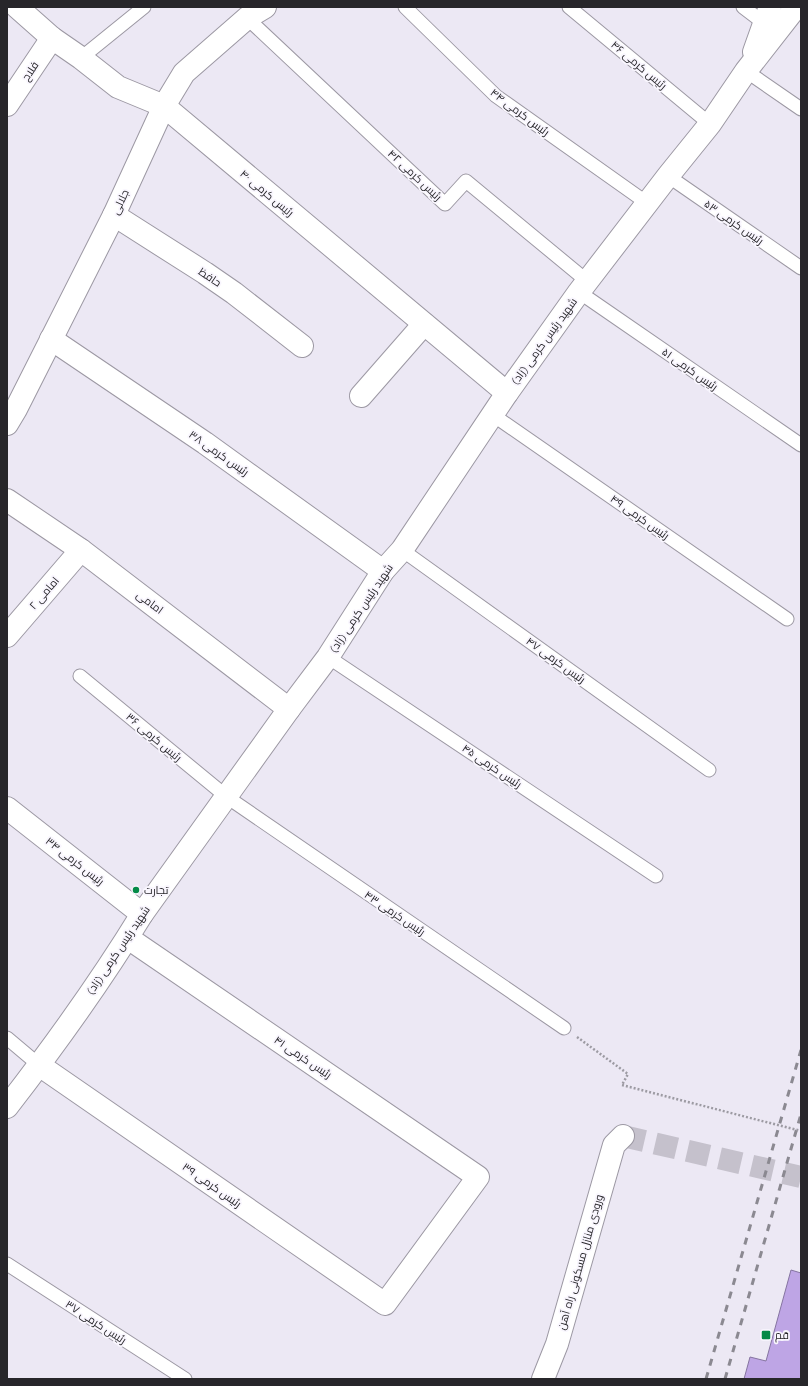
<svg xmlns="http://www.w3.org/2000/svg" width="808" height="1386" font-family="Quicksand,Cairo,sans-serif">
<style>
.building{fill:#bea5e5;stroke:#8574a0}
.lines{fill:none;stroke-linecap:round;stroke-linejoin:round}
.minor-tunnel{stroke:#c5c1cc;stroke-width:22;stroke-dasharray:22 11;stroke-linecap:butt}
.service-casing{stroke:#9c98a3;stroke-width:15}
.minor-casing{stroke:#9c98a3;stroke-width:24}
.tertiary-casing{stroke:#9c98a3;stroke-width:24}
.secondary-casing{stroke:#9c98a3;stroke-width:24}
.path{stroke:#9d9ba3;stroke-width:2.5;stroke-dasharray:2 2;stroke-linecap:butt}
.service{stroke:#fff;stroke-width:13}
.minor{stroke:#fff;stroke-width:22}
.tertiary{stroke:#fff;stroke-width:22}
.secondary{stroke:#fff;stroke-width:22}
.rail{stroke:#8b8991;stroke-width:3;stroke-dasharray:7 7;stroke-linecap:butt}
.path-bridge{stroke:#9d9ba3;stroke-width:2.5;stroke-dasharray:2 2;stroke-linecap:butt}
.poi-dot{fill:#048a47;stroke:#f9f6fe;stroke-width:1.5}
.labels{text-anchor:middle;stroke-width:3.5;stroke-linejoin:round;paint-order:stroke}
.street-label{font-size:11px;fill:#27262a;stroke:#f9f6fe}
.poi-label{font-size:11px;fill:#27262a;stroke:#f9f6fe;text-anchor:start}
</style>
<rect width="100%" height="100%" fill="#ece8f4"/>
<polygon class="building" points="791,1270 801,1273 801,1379 744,1379 750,1357 766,1361"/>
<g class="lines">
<polyline class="minor-tunnel" points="623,1136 801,1177"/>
<g class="service-casing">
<g id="service">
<polyline points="405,7 496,96 647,203"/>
<polyline points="569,7 710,124"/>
<polyline points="743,7 764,23"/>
<polyline points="247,18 445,204 466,181 587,281"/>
<polyline points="81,58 144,7"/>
<polyline points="746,71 801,109"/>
<polyline points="668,176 801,268"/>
<polyline points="579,292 801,445"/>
<polyline points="493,415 787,619"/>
<polyline points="402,550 709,770"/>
<polyline points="328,657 656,876"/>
<polyline points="80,676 227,797 564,1028"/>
<polyline points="7,1038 39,1065"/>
<polyline points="7,1264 185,1379"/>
</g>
</g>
<g class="minor-casing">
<g id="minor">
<polyline points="17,7 52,38 81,58 118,87 164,106 507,393"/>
<polyline points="7,105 52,38"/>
<polyline points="114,215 205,273 234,293 302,346"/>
<polyline points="51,339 205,443 383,571"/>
<polyline points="361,396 424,324"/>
<polyline points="7,424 16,409 114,215 164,106 184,73 247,18 265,7"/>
<polyline points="7,636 81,550"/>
<polyline points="7,808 142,914"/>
<polyline points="39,1065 385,1304 478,1177 128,938"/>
<polyline points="543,1379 557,1344 614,1145 623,1136"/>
</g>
</g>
<g class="tertiary-casing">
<polyline id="tertiary" points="7,500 81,550 289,709"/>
</g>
<g class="secondary-casing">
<g id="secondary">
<polyline points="754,52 770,7"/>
<path d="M7,1107C55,1045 101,981 142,914L289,709L328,657L383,571L402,550L507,393L579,292L668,176L710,124L746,71L796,7"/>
</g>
</g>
<polyline class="path" points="577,1037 628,1074 622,1085"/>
<use href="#service" class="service"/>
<use href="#minor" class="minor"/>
<use href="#tertiary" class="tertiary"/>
<use href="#secondary" class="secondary"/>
<g class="rail">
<polyline points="706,1379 801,1050"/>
<polyline points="725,1379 801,1114"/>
</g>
<polyline class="path-bridge" points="622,1085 801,1131"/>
</g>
<g class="poi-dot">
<circle cx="136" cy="890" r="4"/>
<rect x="761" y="1330" width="10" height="10" rx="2"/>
</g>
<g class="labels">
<g class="street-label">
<text transform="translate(639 65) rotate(40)" y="4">رئیس کرمی ۴۶</text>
<text transform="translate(30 71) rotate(-56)" y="4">فلاح</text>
<text transform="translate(520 112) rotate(37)" y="4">رئیس کرمی ۴۴</text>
<text transform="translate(415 175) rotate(43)" y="4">رئیس کرمی ۴۲</text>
<text transform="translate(267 193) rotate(40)" y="4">رئیس کرمی ۴۰</text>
<text transform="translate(120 202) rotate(-65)" y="4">جلالی</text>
<text transform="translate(734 222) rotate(35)" y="4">رئیس کرمی ۵۳</text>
<text transform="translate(210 277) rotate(34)" y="4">حافظ</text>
<text transform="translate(544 341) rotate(-54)" y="4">شهید رئیس کرمی (زاد)</text>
<text transform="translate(690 369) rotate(35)" y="4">رئیس کرمی ۵۱</text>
<text transform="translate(219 453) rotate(35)" y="4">رئیس کرمی ۳۸</text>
<text transform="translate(640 517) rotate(35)" y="4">رئیس کرمی ۴۹</text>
<text transform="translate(44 593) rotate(-49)" y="4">امامی ۲</text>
<text transform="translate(150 602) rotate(37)" y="4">امامی</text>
<text transform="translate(361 608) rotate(-56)" y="4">شهید رئیس کرمی (زاد)</text>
<text transform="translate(556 660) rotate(36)" y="4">رئیس کرمی ۴۷</text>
<text transform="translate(154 737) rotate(40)" y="4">رئیس کرمی ۳۶</text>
<text transform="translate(492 766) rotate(34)" y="4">رئیس کرمی ۴۵</text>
<text transform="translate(75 861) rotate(38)" y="4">رئیس کرمی ۳۴</text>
<text transform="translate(395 913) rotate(34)" y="4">رئیس کرمی ۴۳</text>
<text transform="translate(118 950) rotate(-56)" y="4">شهید رئیس کرمی (زاد)</text>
<text transform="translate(303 1057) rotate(34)" y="4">رئیس کرمی ۴۱</text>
<text transform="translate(212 1185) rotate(35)" y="4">رئیس کرمی ۳۹</text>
<text transform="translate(580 1262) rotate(-74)" y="4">ورودی منازل مسکونی راه آهن</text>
<text transform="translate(96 1322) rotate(33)" y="4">رئیس کرمی ۳۷</text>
</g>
<g class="poi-label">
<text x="144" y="894">تجارت</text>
<text x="775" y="1339">قم</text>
</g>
</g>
<rect width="808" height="1386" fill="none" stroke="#27262a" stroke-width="16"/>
</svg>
